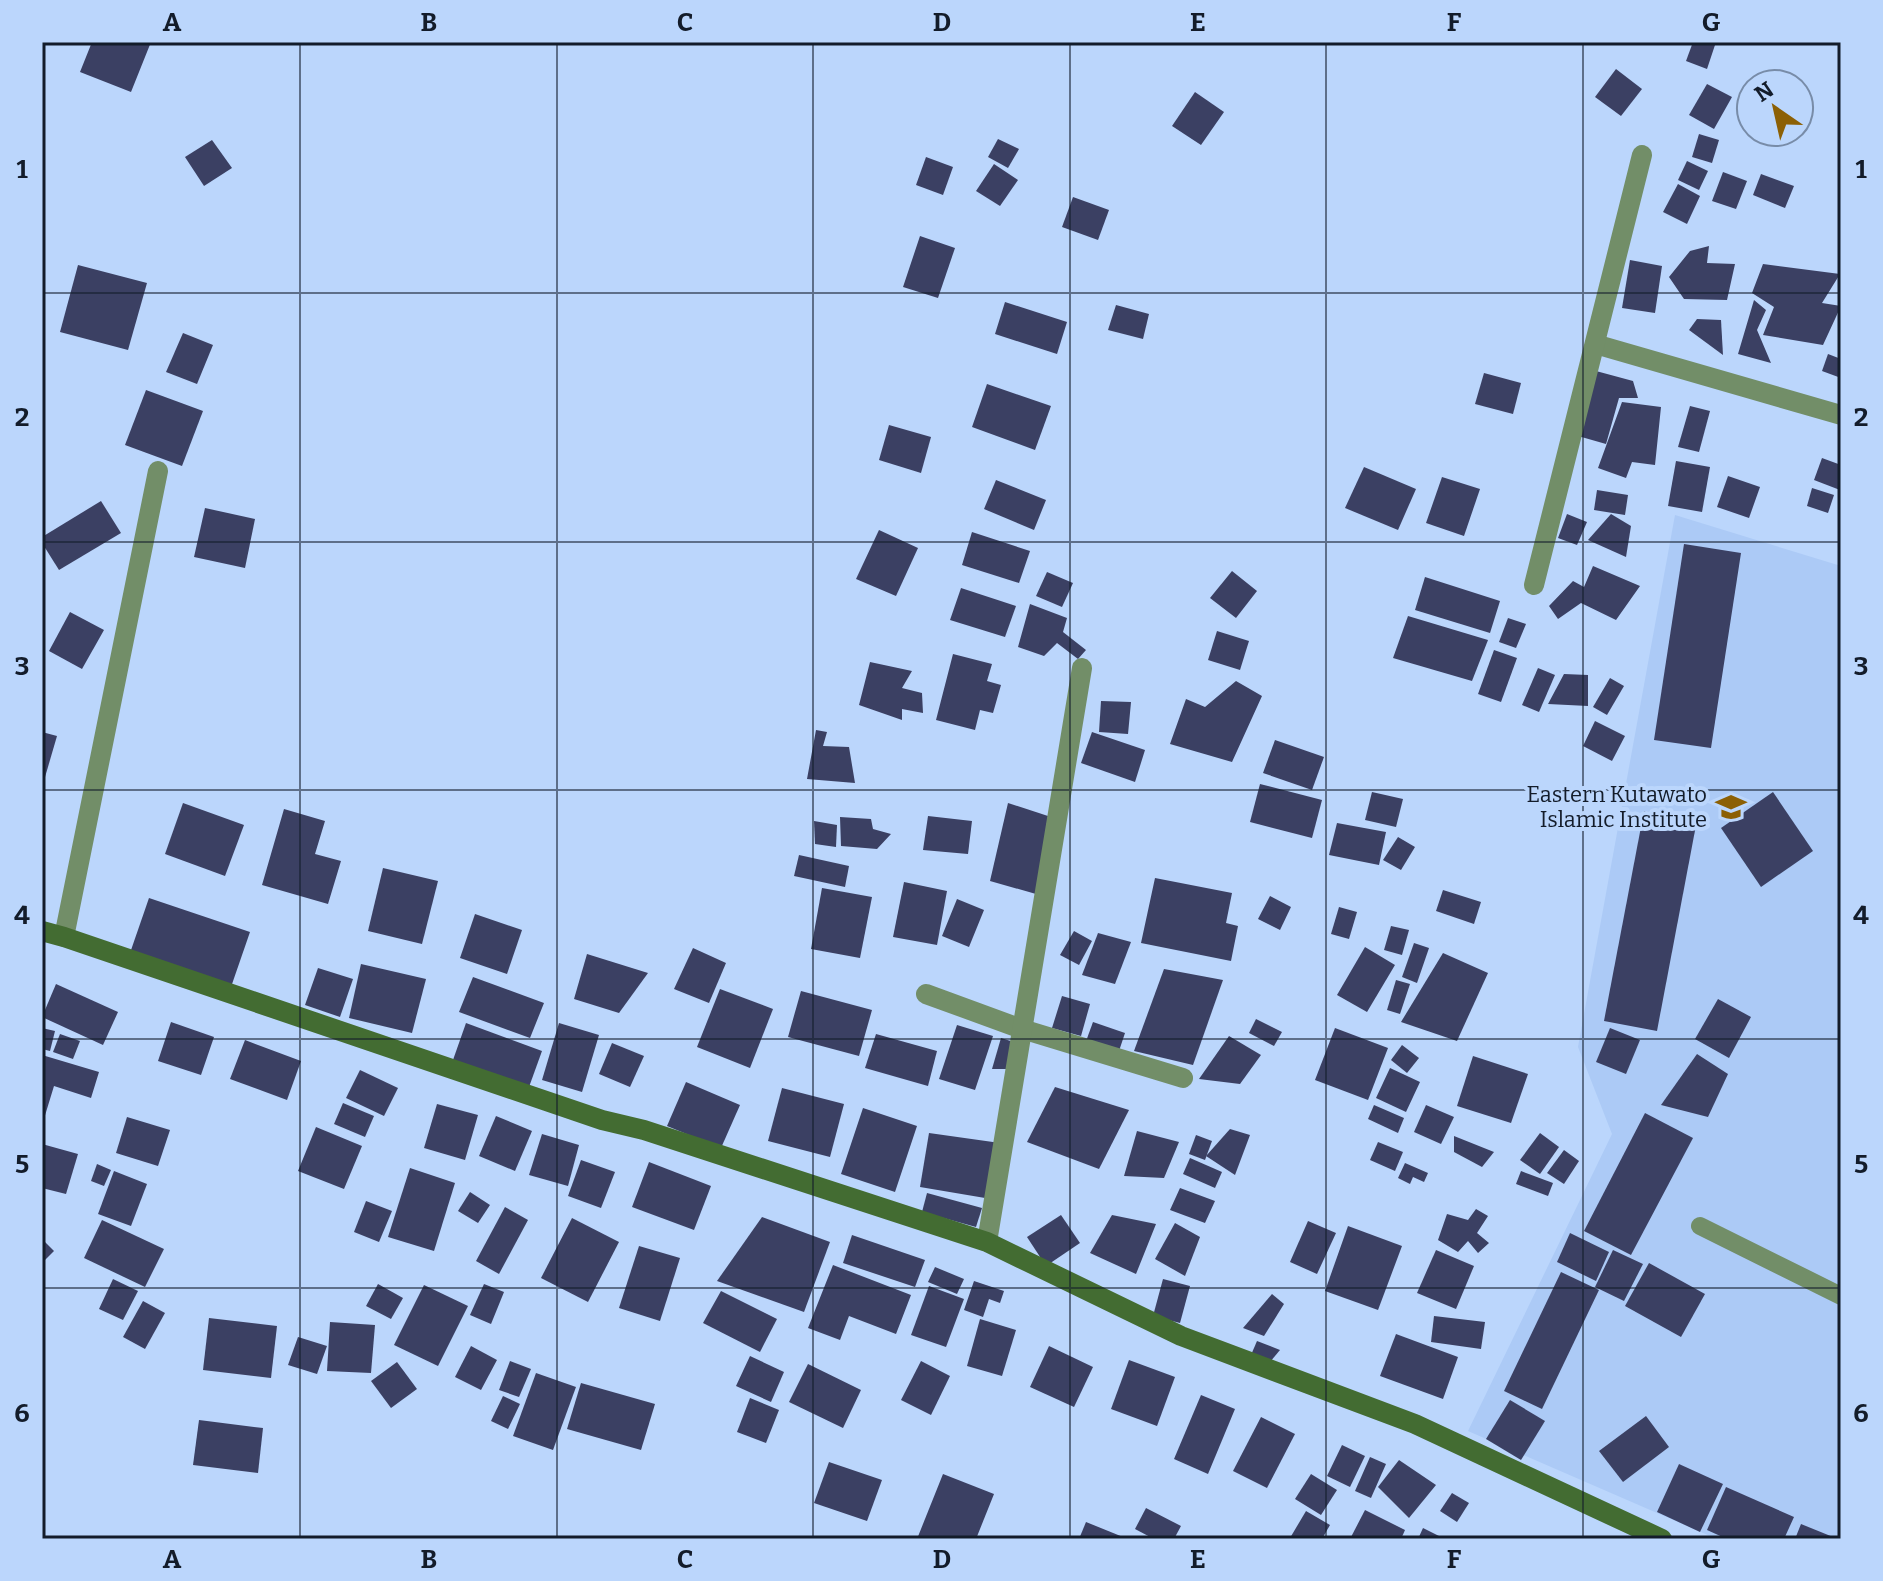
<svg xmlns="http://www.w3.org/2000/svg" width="1883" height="1581" font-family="Bitter,serif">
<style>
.built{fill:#accaf6}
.building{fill:#3b4063}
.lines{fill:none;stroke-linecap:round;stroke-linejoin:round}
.lane{stroke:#728e68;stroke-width:18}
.street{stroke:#728e68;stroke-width:20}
.secondary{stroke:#436c32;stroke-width:20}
.grid{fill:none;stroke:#131c2a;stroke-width:2;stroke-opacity:0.55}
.labels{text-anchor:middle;stroke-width:8;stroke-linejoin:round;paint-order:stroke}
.poi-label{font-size:22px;fill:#131c2a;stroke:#bbd6fc;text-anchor:end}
.neatline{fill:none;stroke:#131c2a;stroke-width:3}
.grid-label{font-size:26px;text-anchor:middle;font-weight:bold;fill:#131c2a}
</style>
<rect width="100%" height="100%" fill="#bbd6fc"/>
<polygon class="built" points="1675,515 1841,566 1841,1539 1717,1539 1468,1431 1612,1134 1578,1047"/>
<g class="building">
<polygon points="92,42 151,42 131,92 80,72"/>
<polygon points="1693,42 1716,42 1707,69 1686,61"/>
<polygon points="1616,69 1642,89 1621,116 1595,97"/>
<polygon points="1707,84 1732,97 1714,129 1689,115"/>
<polygon points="1802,86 1812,102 1799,109 1799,88"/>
<polygon points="1195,92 1224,112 1201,145 1172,126"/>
<polygon points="1699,134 1719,140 1712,163 1692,157"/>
<polygon points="998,139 1019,149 1008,168 988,157"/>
<polygon points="212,140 232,168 204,186 185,157"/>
<polygon points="926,157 953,167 943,195 916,185"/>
<polygon points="1687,161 1708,171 1699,190 1678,180"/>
<polygon points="994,164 1018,180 1000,206 976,191"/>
<polygon points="1723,172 1747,181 1736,209 1712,201"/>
<polygon points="1761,174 1794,186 1785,208 1753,195"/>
<polygon points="1678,184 1700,196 1687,224 1663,212"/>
<polygon points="1073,197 1109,210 1098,240 1062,227"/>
<polygon points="920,236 955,248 938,298 903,287"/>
<polygon points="1709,246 1707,263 1735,264 1727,300 1684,299 1669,277 1690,251"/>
<polygon points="1630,260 1662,266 1655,313 1622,308"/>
<polygon points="1763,264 1840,274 1822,303 1841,306 1823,345 1763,335 1774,307 1752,293"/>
<polygon points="78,265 147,283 128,350 60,332"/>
<polygon points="1754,300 1766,310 1757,330 1771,363 1738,354"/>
<polygon points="1005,302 1067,322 1057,354 995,334"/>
<polygon points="1116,305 1149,314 1143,339 1108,330"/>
<polygon points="1697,319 1721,320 1723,355 1689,330"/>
<polygon points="183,333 213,345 197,384 166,372"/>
<polygon points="1828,354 1841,359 1841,378 1822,371"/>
<polygon points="1596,371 1633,381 1638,398 1619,398 1606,444 1578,436"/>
<polygon points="1484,373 1521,383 1513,414 1475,404"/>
<polygon points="987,384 1051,406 1035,450 972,427"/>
<polygon points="146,390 203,411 182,466 125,445"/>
<polygon points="1622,402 1661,407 1655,465 1632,462 1626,478 1598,468"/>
<polygon points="1690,406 1710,411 1699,452 1678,447"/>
<polygon points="889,425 931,437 921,473 879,460"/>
<polygon points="1822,458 1841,465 1840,490 1814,480"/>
<polygon points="1676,461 1710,467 1702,512 1668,506"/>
<polygon points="1364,467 1416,489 1398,530 1345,508"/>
<polygon points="1728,476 1760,487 1749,518 1717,507"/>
<polygon points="1442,477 1480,489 1464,536 1426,523"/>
<polygon points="996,480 1046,500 1034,530 984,509"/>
<polygon points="1812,488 1834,495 1828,513 1807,506"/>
<polygon points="1597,490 1628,495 1625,515 1594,510"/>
<polygon points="101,501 121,533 59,570 42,543 42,537"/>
<polygon points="205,508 255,519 245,568 194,557"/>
<polygon points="1567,514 1587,522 1577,545 1558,538"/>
<polygon points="1611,514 1631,526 1626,557 1588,540"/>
<polygon points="879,530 918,548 896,596 856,579"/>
<polygon points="972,532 1030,551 1019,583 962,565"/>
<polygon points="1684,544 1741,553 1711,748 1654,740"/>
<polygon points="1593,566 1640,586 1616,620 1581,603 1558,619 1549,606 1573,581 1584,587"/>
<polygon points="1232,571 1257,591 1236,618 1210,598"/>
<polygon points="1047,572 1073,583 1062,607 1036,596"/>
<polygon points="1425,577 1500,601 1490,633 1415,610"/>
<polygon points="961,588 1016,606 1005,637 950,620"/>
<polygon points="1030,604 1067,618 1063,632 1086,650 1078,659 1057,643 1044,656 1018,647"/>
<polygon points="70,612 104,630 82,669 49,651"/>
<polygon points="1408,616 1488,640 1472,681 1393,658"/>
<polygon points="1508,618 1526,624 1516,648 1499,642"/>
<polygon points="1217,631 1249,641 1240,670 1208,660"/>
<polygon points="1494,650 1517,658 1501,702 1478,694"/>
<polygon points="953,654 992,664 987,681 1001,685 993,713 980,710 975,730 936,720"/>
<polygon points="870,662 912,671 902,688 922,693 923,713 902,709 902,720 859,705"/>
<polygon points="1538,668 1555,675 1539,712 1522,705"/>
<polygon points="1564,674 1588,675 1588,706 1548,704"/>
<polygon points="1610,678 1624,686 1607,715 1593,707"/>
<polygon points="1236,681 1262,696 1232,762 1170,744 1186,699 1205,707"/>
<polygon points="1101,701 1131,702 1128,734 1099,732"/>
<polygon points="1595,721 1625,736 1612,761 1583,746"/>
<polygon points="816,730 827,732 823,746 849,747 855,783 807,779"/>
<polygon points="42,732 57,736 43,784 42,784"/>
<polygon points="1092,732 1145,750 1135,782 1081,763"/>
<polygon points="1275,740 1324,757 1312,790 1263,773"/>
<polygon points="1260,784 1322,800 1312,838 1250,822"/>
<polygon points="1372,792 1403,799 1396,827 1365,820"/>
<polygon points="1773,792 1813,851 1761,887 1721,828"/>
<polygon points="183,803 244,825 225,876 165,854"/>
<polygon points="1008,803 1048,816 1036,894 990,881"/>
<polygon points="284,809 325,821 315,854 341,861 328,904 262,885"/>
<polygon points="1644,811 1697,820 1657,1031 1604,1021"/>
<polygon points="928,816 972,821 968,854 923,850"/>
<polygon points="840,817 871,819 873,829 891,834 877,849 841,846"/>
<polygon points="814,821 837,825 836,847 815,844"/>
<polygon points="1337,823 1386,832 1379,865 1329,855"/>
<polygon points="1398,837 1415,847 1401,870 1383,860"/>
<polygon points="799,855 849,866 845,887 794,876"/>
<polygon points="383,868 438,881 422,944 368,931"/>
<polygon points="1155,878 1232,893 1226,923 1238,926 1231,961 1141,943"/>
<polygon points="904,882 947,891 937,945 893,937"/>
<polygon points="822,888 872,897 860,958 811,949"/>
<polygon points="1443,890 1481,902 1474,924 1436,911"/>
<polygon points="1270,896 1291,907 1280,930 1258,919"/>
<polygon points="149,898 250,932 231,987 130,953"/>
<polygon points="957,899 984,910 969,947 942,936"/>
<polygon points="1339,907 1357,912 1349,939 1331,934"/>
<polygon points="475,914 522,930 507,974 460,958"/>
<polygon points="1391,926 1409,930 1402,955 1384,950"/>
<polygon points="1074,931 1092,941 1079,965 1060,955"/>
<polygon points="1098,933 1131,942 1115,984 1082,975"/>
<polygon points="1414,943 1429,948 1417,983 1402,977"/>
<polygon points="1365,947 1395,965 1367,1012 1337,995"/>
<polygon points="693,948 726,963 709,1003 674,989"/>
<polygon points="1443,953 1488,973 1457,1041 1401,1022"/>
<polygon points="587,954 648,973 619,1013 574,999"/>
<polygon points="361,964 426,979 412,1033 349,1018"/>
<polygon points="318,968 353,979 340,1017 305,1005"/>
<polygon points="1164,969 1223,980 1193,1065 1134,1051"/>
<polygon points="473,977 544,1003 530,1038 459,1012"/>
<polygon points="1396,980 1410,984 1400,1014 1387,1010"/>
<polygon points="56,984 118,1012 103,1045 42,1017"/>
<polygon points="720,989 773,1009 750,1068 697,1047"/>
<polygon points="801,991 872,1010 859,1056 788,1037"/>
<polygon points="1062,996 1090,1004 1081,1036 1052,1028"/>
<polygon points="1718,999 1751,1017 1729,1058 1695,1039"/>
<polygon points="1256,1019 1282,1032 1274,1046 1249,1033"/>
<polygon points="171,1022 214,1037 201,1075 158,1061"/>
<polygon points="1093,1022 1125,1033 1118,1054 1085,1044"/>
<polygon points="466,1023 542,1051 529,1087 453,1060"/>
<polygon points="559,1023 599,1035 582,1092 542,1080"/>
<polygon points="957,1025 993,1036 975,1090 939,1079"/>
<polygon points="42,1028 55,1031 50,1051 42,1049"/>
<polygon points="1335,1028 1388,1048 1368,1100 1315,1080"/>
<polygon points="1610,1028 1640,1040 1626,1074 1596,1062"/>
<polygon points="60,1034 80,1041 73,1059 53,1052"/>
<polygon points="876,1034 937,1051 928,1086 865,1068"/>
<polygon points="1229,1036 1261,1055 1240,1084 1199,1079"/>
<polygon points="1001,1038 1017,1043 1008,1069 992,1069"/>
<polygon points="245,1040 301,1061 287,1100 230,1079"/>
<polygon points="612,1043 644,1056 630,1087 599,1074"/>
<polygon points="1402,1045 1419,1058 1407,1073 1391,1060"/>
<polygon points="1697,1054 1728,1074 1708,1117 1661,1105"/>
<polygon points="42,1055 99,1072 91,1098 54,1086 43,1122"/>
<polygon points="1473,1056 1528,1074 1511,1123 1457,1106"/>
<polygon points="1390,1068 1420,1082 1406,1112 1376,1098"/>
<polygon points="360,1070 398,1088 384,1116 346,1098"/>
<polygon points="686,1082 740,1105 721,1148 667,1126"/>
<polygon points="1055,1087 1129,1110 1099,1169 1027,1142"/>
<polygon points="782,1088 844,1104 830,1157 768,1141"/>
<polygon points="343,1103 374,1116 365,1137 334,1124"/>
<polygon points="437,1104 478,1115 465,1160 424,1148"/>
<polygon points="1374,1105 1404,1118 1398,1133 1368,1119"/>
<polygon points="1426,1105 1454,1117 1441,1144 1414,1132"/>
<polygon points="863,1108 917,1126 895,1192 841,1174"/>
<polygon points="1645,1113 1693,1138 1631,1255 1584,1231"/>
<polygon points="496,1116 532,1131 515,1171 479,1156"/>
<polygon points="127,1117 170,1130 158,1166 116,1153"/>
<polygon points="316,1127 362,1146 344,1189 298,1171"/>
<polygon points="1230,1129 1250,1135 1235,1175 1206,1156"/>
<polygon points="1137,1131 1179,1142 1164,1178 1124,1176"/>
<polygon points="929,1133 1000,1143 991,1199 920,1187"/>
<polygon points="1540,1133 1559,1147 1540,1174 1520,1160"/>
<polygon points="542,1134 579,1145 568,1186 529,1175"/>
<polygon points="1196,1135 1212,1141 1205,1160 1189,1154"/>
<polygon points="1454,1136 1494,1152 1482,1167 1454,1152"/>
<polygon points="1378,1142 1403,1152 1395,1171 1370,1160"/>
<polygon points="42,1144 78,1154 66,1194 42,1188"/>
<polygon points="1564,1150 1579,1161 1564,1184 1547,1173"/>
<polygon points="1190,1158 1222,1172 1215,1188 1183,1174"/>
<polygon points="581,1160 615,1172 601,1208 568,1196"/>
<polygon points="649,1162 711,1186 694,1230 632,1207"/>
<polygon points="1405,1163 1428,1173 1424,1182 1413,1177 1410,1184 1398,1178"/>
<polygon points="97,1164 111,1170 104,1186 91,1181"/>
<polygon points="410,1168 455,1183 434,1251 388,1237"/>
<polygon points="114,1171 147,1184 131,1226 98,1214"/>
<polygon points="1521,1171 1553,1183 1548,1196 1516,1184"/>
<polygon points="1180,1188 1215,1201 1205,1223 1170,1210"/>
<polygon points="470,1192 490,1205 478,1223 458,1211"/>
<polygon points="927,1193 982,1208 976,1227 922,1212"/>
<polygon points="366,1201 392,1211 379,1242 354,1232"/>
<polygon points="505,1207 528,1220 499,1274 476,1261"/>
<polygon points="1476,1209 1488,1216 1477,1233 1489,1243 1478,1253 1468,1241 1458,1252 1438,1240 1447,1214 1468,1220"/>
<polygon points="1061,1215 1080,1243 1046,1266 1027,1237"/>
<polygon points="1112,1215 1156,1224 1136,1274 1090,1253"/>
<polygon points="762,1217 830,1242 804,1312 717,1281"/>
<polygon points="572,1218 619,1242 588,1302 541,1278"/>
<polygon points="102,1220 164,1249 145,1287 84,1258"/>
<polygon points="1308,1221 1336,1233 1317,1274 1290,1262"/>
<polygon points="1175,1223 1200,1237 1185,1276 1155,1259"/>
<polygon points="1348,1226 1402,1246 1378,1310 1325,1291"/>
<polygon points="1570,1233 1609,1252 1596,1281 1557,1262"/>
<polygon points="852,1235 925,1260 915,1287 843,1263"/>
<polygon points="42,1239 54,1251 42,1263"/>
<polygon points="639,1246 680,1258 660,1321 619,1308"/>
<polygon points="1436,1250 1474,1266 1456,1309 1417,1293"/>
<polygon points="1613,1250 1643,1264 1624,1301 1595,1287"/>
<polygon points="1649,1263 1705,1294 1681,1337 1625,1306"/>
<polygon points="833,1265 911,1295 896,1334 849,1316 840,1340 808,1328"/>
<polygon points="935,1267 964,1279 957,1294 928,1282"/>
<polygon points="1561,1272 1599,1290 1542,1409 1504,1391"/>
<polygon points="113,1279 138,1291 123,1320 99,1309"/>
<polygon points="1163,1279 1190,1286 1180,1323 1153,1316"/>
<polygon points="974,1281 1004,1291 1000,1303 989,1299 983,1317 964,1310"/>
<polygon points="378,1284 403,1298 391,1319 366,1306"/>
<polygon points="484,1284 504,1292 491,1324 470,1315"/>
<polygon points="424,1285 468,1306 438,1366 394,1345"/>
<polygon points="929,1286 964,1299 946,1347 911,1335"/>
<polygon points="721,1291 777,1319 760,1352 703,1323"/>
<polygon points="1272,1294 1284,1304 1264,1336 1243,1328"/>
<polygon points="143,1301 165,1313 145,1349 123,1337"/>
<polygon points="1434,1316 1485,1322 1481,1349 1431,1342"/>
<polygon points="209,1318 277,1326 271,1378 203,1370"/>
<polygon points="980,1319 1016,1330 1002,1376 967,1366"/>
<polygon points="330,1322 375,1325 371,1373 327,1371"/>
<polygon points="1396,1334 1458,1357 1443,1399 1380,1376"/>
<polygon points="298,1337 327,1346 317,1374 288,1365"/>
<polygon points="1257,1341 1280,1350 1270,1362 1251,1355"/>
<polygon points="471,1346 497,1360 481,1390 455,1377"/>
<polygon points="1049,1346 1093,1367 1074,1407 1030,1387"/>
<polygon points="750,1356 784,1372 771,1402 736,1386"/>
<polygon points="1129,1360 1175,1377 1157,1426 1111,1409"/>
<polygon points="510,1361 531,1369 519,1397 499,1390"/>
<polygon points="921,1361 950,1376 931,1415 901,1400"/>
<polygon points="397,1362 417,1389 391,1408 371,1381"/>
<polygon points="808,1364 861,1390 843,1428 789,1402"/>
<polygon points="536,1373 576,1387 553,1450 513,1436"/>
<polygon points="581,1383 655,1404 641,1450 567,1429"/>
<polygon points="1201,1395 1235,1409 1208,1474 1174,1459"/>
<polygon points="503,1396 520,1404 508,1429 491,1421"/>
<polygon points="750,1398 779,1410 766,1443 737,1432"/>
<polygon points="1510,1400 1545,1421 1521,1460 1486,1439"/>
<polygon points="1646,1416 1669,1447 1623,1482 1599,1451"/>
<polygon points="1261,1417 1295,1434 1267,1488 1233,1471"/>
<polygon points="199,1420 263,1428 258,1473 193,1465"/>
<polygon points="1342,1445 1365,1456 1350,1487 1327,1476"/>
<polygon points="1370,1457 1386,1464 1371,1498 1355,1491"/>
<polygon points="1399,1460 1436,1485 1409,1518 1378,1487"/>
<polygon points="829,1462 882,1480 867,1521 814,1503"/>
<polygon points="1679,1464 1723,1484 1700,1532 1657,1512"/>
<polygon points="943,1474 994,1494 976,1539 917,1539"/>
<polygon points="1311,1474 1337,1490 1321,1515 1295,1499"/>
<polygon points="1726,1487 1794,1517 1784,1539 1727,1539 1707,1530"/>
<polygon points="1452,1493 1469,1503 1457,1522 1440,1511"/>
<polygon points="1146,1508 1181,1526 1174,1539 1154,1539 1135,1529"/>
<polygon points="1365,1510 1405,1530 1401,1539 1350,1539"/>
<polygon points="1306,1511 1330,1525 1322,1539 1290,1538"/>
<polygon points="1086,1522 1128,1539 1079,1539"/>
<polygon points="1801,1524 1838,1539 1795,1539"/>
<polygon points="1423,1528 1445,1539 1418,1539"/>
</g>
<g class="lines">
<polyline class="lane" points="1700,1226 1841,1296"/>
<g class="street">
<polyline points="1595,344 1841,415"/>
<polyline points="1534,585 1642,155"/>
<polyline points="64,937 158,471"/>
<polyline points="926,994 1022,1029 1183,1078"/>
<polyline points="987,1242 1082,668"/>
</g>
<polyline class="secondary" points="42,931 64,937 602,1120 644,1130 987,1242 1181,1336 1415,1424 1662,1539"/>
</g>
<path class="grid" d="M300,42V1539M557,42V1539M813,42V1539M1070,42V1539M1326,42V1539M1583,42V1539M42,293H1841M42,542H1841M42,790H1841M42,1039H1841M42,1288H1841"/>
<defs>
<g id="school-bare" transform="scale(2.4)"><path d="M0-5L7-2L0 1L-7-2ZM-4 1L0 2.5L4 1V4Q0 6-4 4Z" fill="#8c6005" stroke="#bbd6fc" stroke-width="2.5" paint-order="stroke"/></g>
</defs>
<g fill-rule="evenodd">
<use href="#school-bare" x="1731" y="807"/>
</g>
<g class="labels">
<g class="poi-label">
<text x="1707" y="802">Eastern Kutawato<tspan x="1707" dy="25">Islamic Institute</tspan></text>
</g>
</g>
<rect width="1883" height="1581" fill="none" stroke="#bbd6fc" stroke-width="88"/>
<g transform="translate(1775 108) rotate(326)"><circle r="38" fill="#bbd6fc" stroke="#788ca8" stroke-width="2"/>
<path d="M0-6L14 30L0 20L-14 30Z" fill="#8c6005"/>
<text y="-12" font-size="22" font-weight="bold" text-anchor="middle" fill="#131c2a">N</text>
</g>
<rect x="44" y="44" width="1795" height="1493" class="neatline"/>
<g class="grid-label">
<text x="172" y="31">A</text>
<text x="429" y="31">B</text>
<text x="685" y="31">C</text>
<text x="942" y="31">D</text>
<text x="1198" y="31">E</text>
<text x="1454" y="31">F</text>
<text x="1711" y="31">G</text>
<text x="22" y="178">1</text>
<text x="1861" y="178">1</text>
<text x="22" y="426">2</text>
<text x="1861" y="426">2</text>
<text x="22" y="675">3</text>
<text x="1861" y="675">3</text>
<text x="22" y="924">4</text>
<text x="1861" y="924">4</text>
<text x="22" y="1173">5</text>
<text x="1861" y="1173">5</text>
<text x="22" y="1422">6</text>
<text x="1861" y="1422">6</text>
<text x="172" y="1568">A</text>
<text x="429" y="1568">B</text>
<text x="685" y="1568">C</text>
<text x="942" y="1568">D</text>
<text x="1198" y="1568">E</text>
<text x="1454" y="1568">F</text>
<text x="1711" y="1568">G</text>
</g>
</svg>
